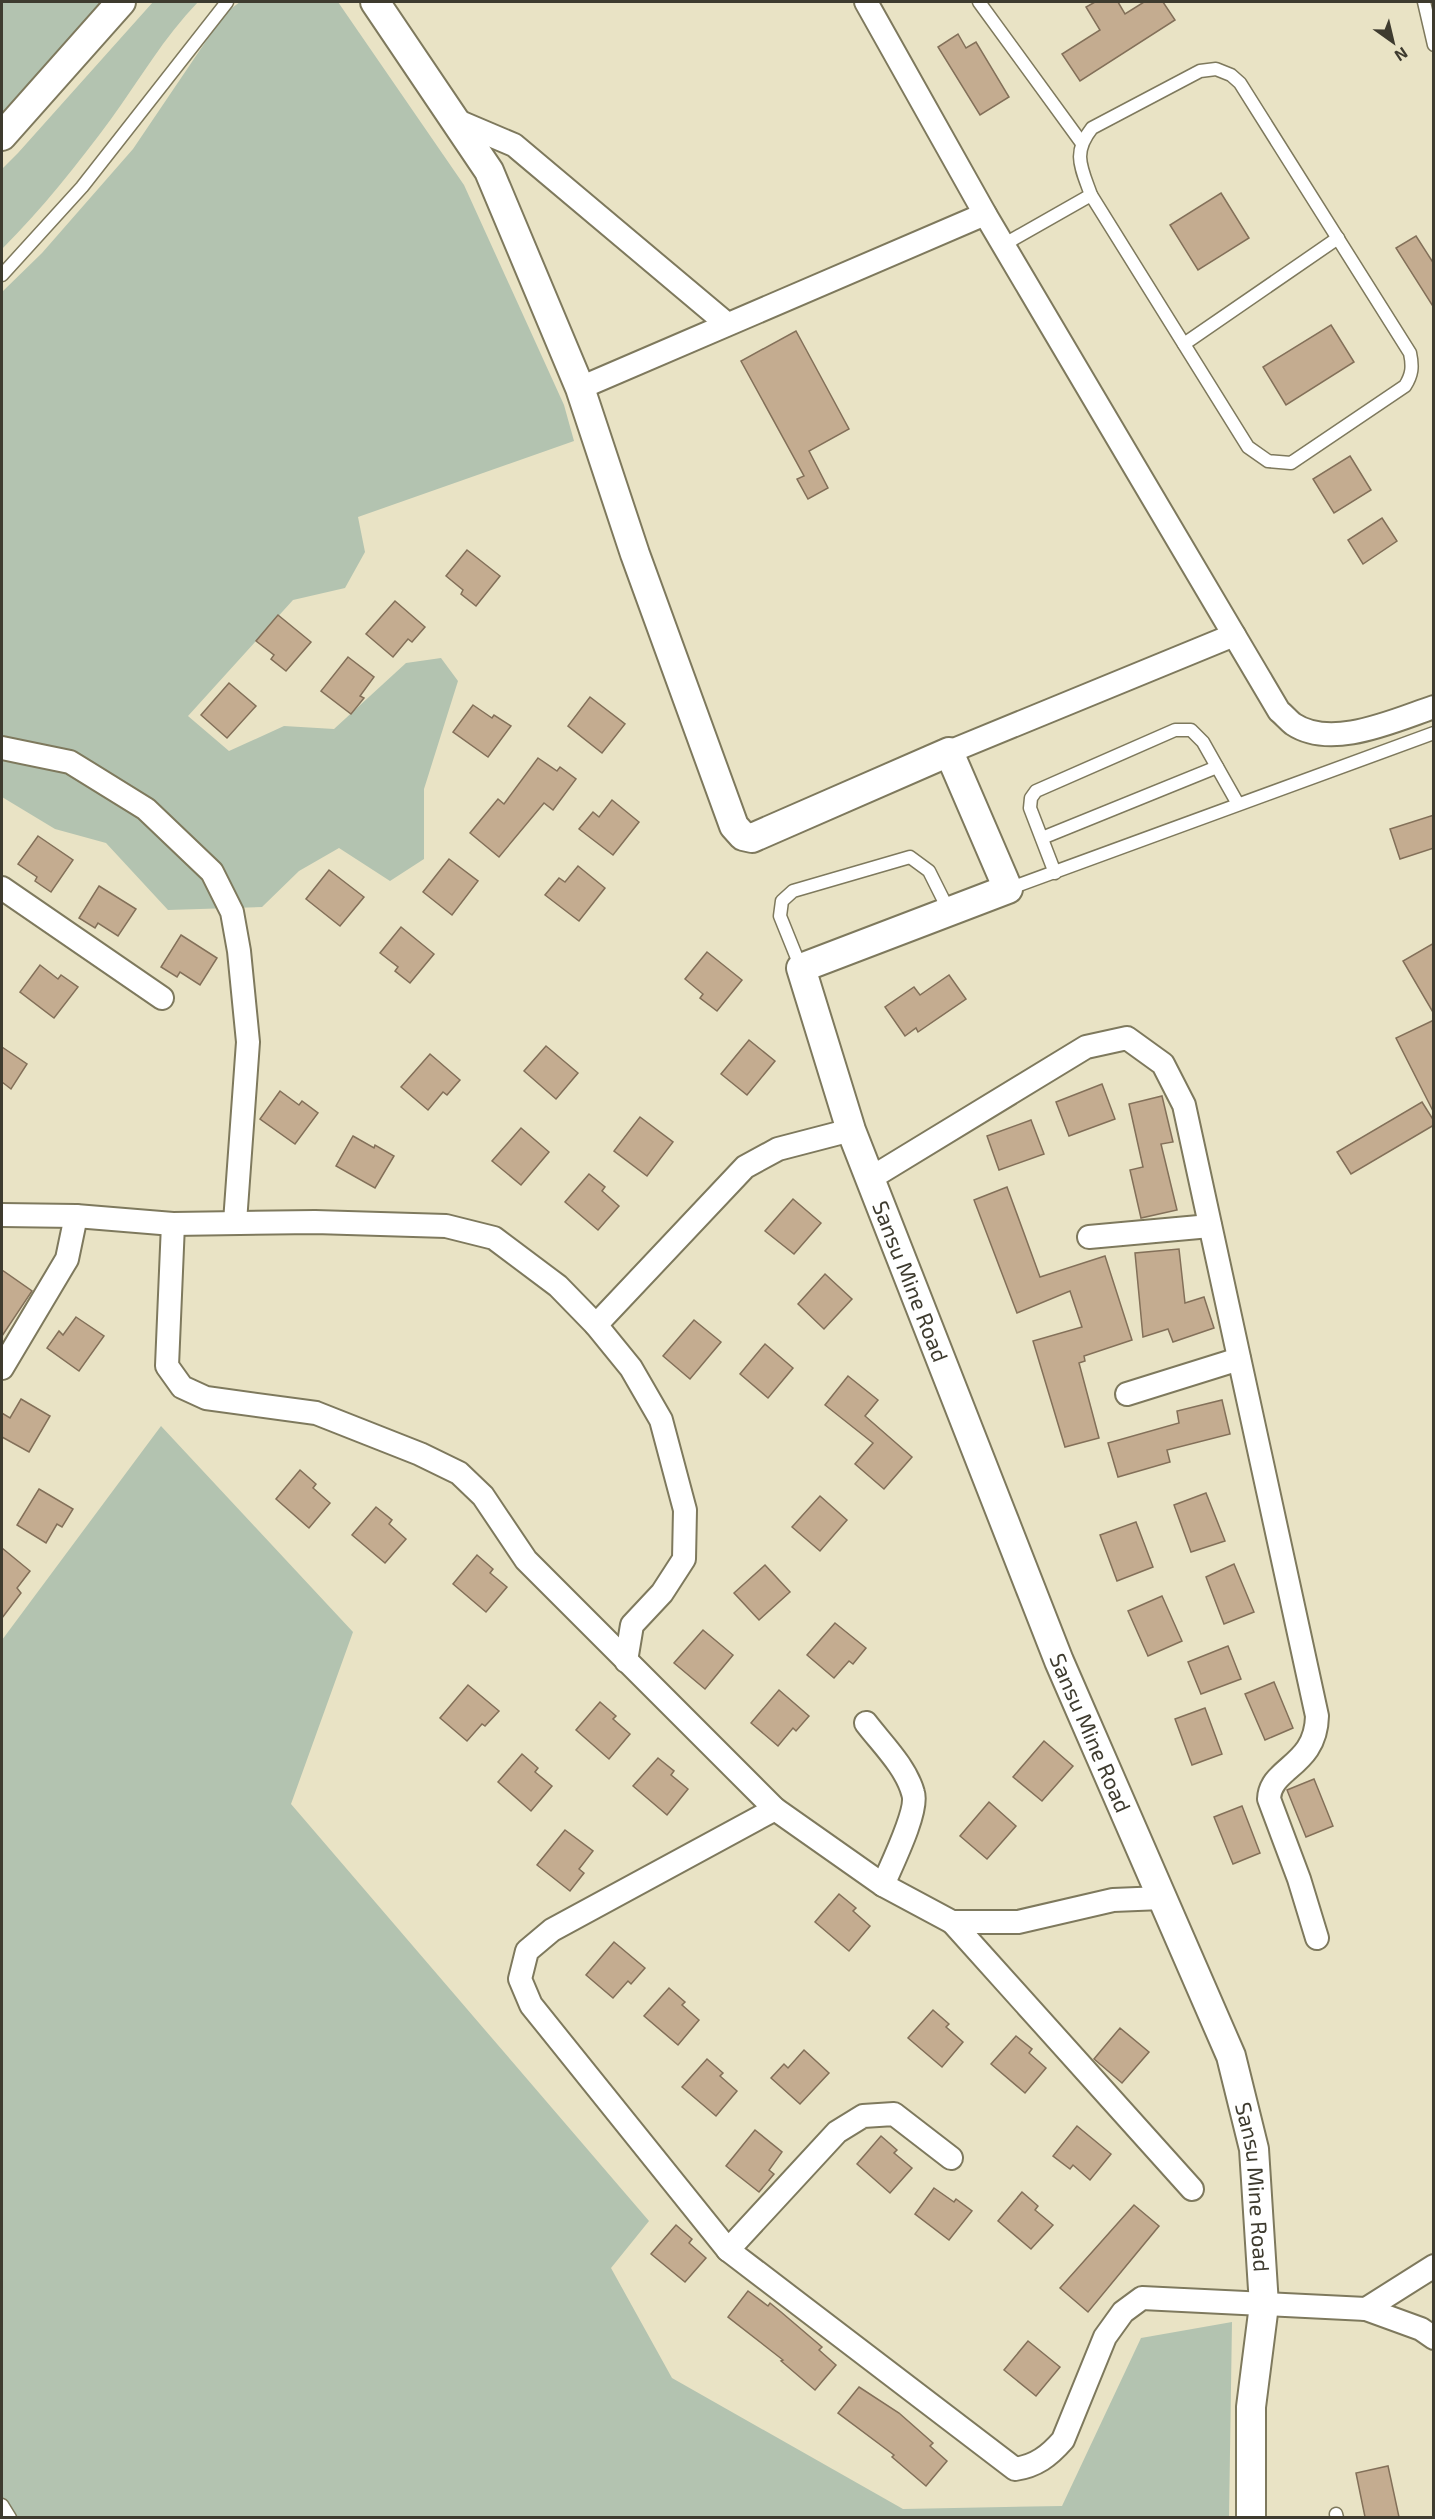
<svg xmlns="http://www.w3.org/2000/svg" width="1435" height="2519" font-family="'Exo 2',sans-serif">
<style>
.green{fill:#b3c3b0}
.building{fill:#c4ac90;stroke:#837059;stroke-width:1.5}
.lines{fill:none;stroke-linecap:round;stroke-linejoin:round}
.service-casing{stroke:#7e795d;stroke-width:15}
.minor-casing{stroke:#7e795d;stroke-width:26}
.tertiary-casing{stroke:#7e795d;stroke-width:32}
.service{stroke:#fff;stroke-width:12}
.minor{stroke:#fff;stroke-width:22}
.tertiary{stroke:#fff;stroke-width:28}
.labels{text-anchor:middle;stroke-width:5;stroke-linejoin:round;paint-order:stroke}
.street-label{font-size:22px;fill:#3e3b2f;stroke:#e9e3c5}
</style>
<rect width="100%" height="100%" fill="#e9e3c5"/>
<g class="green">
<polygon points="2,2 108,2 2,121"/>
<path d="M153,2H198C164,37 140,79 111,119C77,165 42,209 2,249V169L18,153Z"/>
<polygon points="240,2 338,2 464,185 564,405 574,441 358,517 365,552 345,588 293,600 188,716 229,751 284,726 334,729 406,663 441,658 458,681 424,789 424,859 390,881 339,848 299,871 262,907 168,910 106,843 55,829 2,797 2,292 42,253 133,149 225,13"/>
<polygon points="161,1426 353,1632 291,1804 649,2221 611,2268 672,2378 903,2509 1062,2506 1141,2338 1232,2322 1229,2517 2,2517 2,1640"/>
</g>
<g class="building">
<polygon points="1095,2 1118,2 1125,14 1144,2 1163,2 1175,20 1080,81 1062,54 1100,30 1086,7"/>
<polygon points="958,34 966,48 976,42 1009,97 980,115 938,47"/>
<polygon points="1221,193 1249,238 1198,270 1170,225"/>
<polygon points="1416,236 1434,264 1434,308 1396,248"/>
<polygon points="1331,325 1354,362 1286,405 1263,367"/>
<polygon points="796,331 849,429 809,451 828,488 808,499 797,479 804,476 741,361"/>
<polygon points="1350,456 1371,490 1334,513 1313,479"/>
<polygon points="1382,518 1397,541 1363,564 1348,540"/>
<polygon points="467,550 500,576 476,606 461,594 463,590 446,576"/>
<polygon points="395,601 425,627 412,642 408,639 393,657 366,634"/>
<polygon points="278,615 311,642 286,671 271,659 274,655 256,641"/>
<polygon points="348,657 374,677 360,696 364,698 351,714 321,691"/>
<polygon points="229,683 256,706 227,738 201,715"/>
<polygon points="590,697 625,724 602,753 568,726"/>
<polygon points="473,705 492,718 494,715 511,726 488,757 453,732"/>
<polygon points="538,758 557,771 560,767 576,779 553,810 544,803 499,857 470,833 498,799 504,804"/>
<polygon points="612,800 639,822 613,855 579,829 593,812 599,817"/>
<polygon points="1434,815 1434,848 1400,859 1390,829"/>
<polygon points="38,836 73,860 51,892 35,881 37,877 18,864"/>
<polygon points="449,859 478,881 452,915 423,892"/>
<polygon points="578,866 605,888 579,921 545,895 559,878 565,882"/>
<polygon points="329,870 364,897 340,926 306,899"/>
<polygon points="99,886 136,909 118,936 98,923 95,928 79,918"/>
<polygon points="401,927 434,954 410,983 395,971 398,967 380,953"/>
<polygon points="181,935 217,958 200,985 180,972 177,977 161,967"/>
<polygon points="1434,943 1434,1014 1403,961"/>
<polygon points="707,952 742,980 717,1011 700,998 703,994 685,979"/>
<polygon points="40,965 58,979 61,975 78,987 54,1018 20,992"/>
<polygon points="949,975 966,999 918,1032 916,1028 905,1036 885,1007 914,987 920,995"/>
<polygon points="1434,1020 1434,1113 1396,1038"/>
<polygon points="749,1040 775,1061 747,1095 721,1074"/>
<polygon points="546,1046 578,1073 556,1099 524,1071"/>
<polygon points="2,1047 27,1064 11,1089 2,1082"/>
<polygon points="430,1054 460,1080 447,1095 443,1092 428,1110 401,1087"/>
<polygon points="1102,1084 1115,1119 1069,1136 1056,1102"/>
<polygon points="280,1091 299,1105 302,1101 318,1113 295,1144 260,1119"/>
<polygon points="1162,1096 1173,1142 1161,1144 1177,1210 1141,1218 1130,1170 1143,1167 1129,1104"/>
<polygon points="1422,1102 1434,1121 1434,1125 1351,1174 1337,1152"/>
<polygon points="640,1117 673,1142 647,1176 614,1151"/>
<polygon points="1031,1120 1044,1154 999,1170 987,1136"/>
<polygon points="521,1128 549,1152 521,1185 492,1161"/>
<polygon points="353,1136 374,1148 375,1145 394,1156 375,1188 336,1166"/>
<polygon points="589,1174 605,1187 602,1191 619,1206 598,1230 565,1202"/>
<polygon points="1007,1187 1040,1277 1105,1256 1132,1340 1084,1356 1085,1361 1079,1363 1099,1438 1065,1447 1033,1341 1082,1327 1070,1291 1017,1313 974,1200"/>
<polygon points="793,1199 821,1223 794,1254 765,1231"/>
<polygon points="1179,1249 1185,1303 1204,1297 1214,1328 1173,1342 1168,1329 1143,1337 1135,1253"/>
<polygon points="2,1270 32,1291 2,1336"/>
<polygon points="825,1274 852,1299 824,1329 798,1304"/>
<polygon points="76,1317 104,1336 79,1371 47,1348 59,1331 63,1335"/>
<polygon points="694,1320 721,1342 690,1379 663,1356"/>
<polygon points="765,1344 793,1368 768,1398 740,1374"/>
<polygon points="848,1376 878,1400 865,1416 912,1457 884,1489 855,1464 873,1443 825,1405"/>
<polygon points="21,1399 50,1416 29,1452 2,1437 2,1413 10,1418"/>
<polygon points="1222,1400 1230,1434 1167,1450 1170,1462 1118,1477 1108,1443 1179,1423 1177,1411"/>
<polygon points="300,1470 316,1484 313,1488 330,1503 309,1528 276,1499"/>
<polygon points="39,1489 73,1509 62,1527 57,1524 46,1543 17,1525"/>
<polygon points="1206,1493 1225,1541 1191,1552 1174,1505"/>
<polygon points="820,1496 847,1520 820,1551 792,1527"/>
<polygon points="376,1507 392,1520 389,1524 406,1539 385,1563 352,1535"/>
<polygon points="1136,1522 1153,1567 1117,1581 1100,1535"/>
<polygon points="2,1548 30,1571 17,1588 21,1593 2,1618"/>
<polygon points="477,1555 493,1569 490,1573 507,1587 486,1612 453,1584"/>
<polygon points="1234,1564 1254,1612 1224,1624 1206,1577"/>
<polygon points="765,1565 790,1592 759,1620 734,1593"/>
<polygon points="1162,1596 1182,1641 1148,1656 1128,1611"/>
<polygon points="835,1623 866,1648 853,1664 849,1661 834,1678 807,1655"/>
<polygon points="703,1630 733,1655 705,1689 674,1663"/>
<polygon points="1228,1646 1241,1679 1201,1694 1188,1662"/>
<polygon points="1274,1682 1293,1728 1265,1740 1245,1694"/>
<polygon points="468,1685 499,1711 485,1726 482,1724 467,1741 440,1718"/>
<polygon points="779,1690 809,1716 796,1731 793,1728 778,1746 751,1723"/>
<polygon points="600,1702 616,1716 613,1719 630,1734 609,1759 576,1730"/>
<polygon points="1205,1708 1222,1754 1192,1765 1175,1719"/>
<polygon points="1044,1741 1073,1766 1042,1801 1013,1777"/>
<polygon points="522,1754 538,1768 535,1772 552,1786 531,1811 498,1782"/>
<polygon points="658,1758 674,1771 671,1775 688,1789 667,1815 633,1786"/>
<polygon points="1314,1779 1333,1826 1306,1837 1287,1790"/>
<polygon points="989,1802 1016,1826 987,1859 960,1836"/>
<polygon points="1242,1806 1260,1853 1233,1864 1214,1817"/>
<polygon points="565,1830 593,1851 579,1869 584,1873 570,1891 537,1865"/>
<polygon points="839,1894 856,1908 853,1911 870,1926 849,1951 815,1922"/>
<polygon points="614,1942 645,1968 631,1984 628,1981 613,1998 586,1975"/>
<polygon points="669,1988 685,2002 682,2005 699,2020 678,2045 644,2016"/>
<polygon points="933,2010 949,2024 946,2027 963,2042 942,2067 908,2038"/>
<polygon points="1120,2028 1149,2052 1122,2083 1094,2059"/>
<polygon points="1016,2036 1032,2049 1029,2053 1046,2068 1025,2093 991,2064"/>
<polygon points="804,2050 829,2073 800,2104 771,2078 784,2064 788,2068"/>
<polygon points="707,2059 723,2073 720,2076 737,2091 716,2116 682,2087"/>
<polygon points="1077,2126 1111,2154 1090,2180 1073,2165 1070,2169 1053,2156"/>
<polygon points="755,2130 782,2152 769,2170 774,2174 759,2192 726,2166"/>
<polygon points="881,2136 897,2150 894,2153 912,2168 890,2193 857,2164"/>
<polygon points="934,2188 954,2202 956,2199 972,2211 949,2240 915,2214"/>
<polygon points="1022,2192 1038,2206 1035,2210 1053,2225 1031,2249 998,2221"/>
<polygon points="1134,2205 1159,2226 1088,2312 1060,2288"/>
<polygon points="676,2225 692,2239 689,2243 706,2258 685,2282 651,2254"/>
<polygon points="748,2291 768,2306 770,2303 781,2312 822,2347 819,2350 836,2365 815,2390 781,2361 783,2360 728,2317"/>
<polygon points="1028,2341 1060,2367 1036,2396 1004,2370"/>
<polygon points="859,2387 899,2413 933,2443 930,2446 947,2461 926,2486 892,2457 894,2455 838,2413"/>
<polygon points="1388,2466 1399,2517 1365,2517 1356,2473"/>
</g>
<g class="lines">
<g class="service-casing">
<g id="service">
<polyline points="979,2 1081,142"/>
<polyline points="1424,2 1434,45"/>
<path d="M1216,69L1231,75L1240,83L1410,353C1413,367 1412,375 1405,386L1291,463L1268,461L1248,447L1091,195C1081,167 1072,153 1092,128L1200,71Z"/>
<polyline points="1003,245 1091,195"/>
<polyline points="2,275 82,187 227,2"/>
<polyline points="1184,344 1338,238"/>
<polyline points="1042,838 1217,767"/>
<polyline points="1055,873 1030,808 1031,798 1036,791 1175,730 1191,730 1203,742 1238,804"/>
<polyline points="1008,889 1434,733"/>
<polyline points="801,968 780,916 782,901 793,891 910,857 929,871 949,911"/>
<polyline points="2,2505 10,2518"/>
<polyline points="1336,2514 1337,2518"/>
</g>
</g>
<g class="minor-casing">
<g id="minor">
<path d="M866,2L985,214L1279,711C1284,715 1288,720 1293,724C1332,750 1395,720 1434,707"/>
<polyline points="455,120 514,145 727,324"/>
<polyline points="580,388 985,214"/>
<polyline points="2,748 70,762 146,809 212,872 232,912 239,951 248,1042 235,1222"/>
<polyline points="949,752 1234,635"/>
<polyline points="2,888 162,998"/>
<path d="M871,1178L1086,1047L1127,1038L1163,1064L1184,1105L1317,1716C1316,1767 1270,1767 1269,1799L1299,1879L1317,1938"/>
<polyline points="2,1215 76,1216 173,1224 315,1222 446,1226 494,1238 558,1286 596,1325 631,1368 661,1420 685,1510 684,1559 662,1593 632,1625 626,1661"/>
<polyline points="173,1224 167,1366 182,1387 206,1398 316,1413 420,1454 459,1473 483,1496 526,1560 775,1809 883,1885 952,1922 1018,1922 1113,1900 1162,1898"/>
<polyline points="1089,1237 1210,1226"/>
<polyline points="596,1325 745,1167 778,1149 851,1130"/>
<polyline points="2,1368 67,1259 76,1216"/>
<polyline points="1127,1394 1239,1359"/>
<path d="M866,1723C882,1744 906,1767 913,1793C919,1810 891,1866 883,1885"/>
<polyline points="775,1809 552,1930 527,1951 520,1979 531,2005 728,2250 837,2132 863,2116 894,2114 951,2158"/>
<polyline points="952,1922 1192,2189"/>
<path d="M728,2250L1015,2469C1036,2466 1049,2456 1063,2440L1105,2337L1123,2312L1142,2298L1366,2309L1421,2329L1434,2338"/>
<polyline points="1366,2309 1434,2266"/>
</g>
</g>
<g class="tertiary-casing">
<g id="tertiary">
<path id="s1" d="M375,2L489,171L580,388L635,554L734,826L743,836L752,838L949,752L1008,889L801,968L851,1130L1059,1661L1231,2056L1254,2149L1264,2305L1251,2407V2518"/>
<polyline points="2,136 121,2"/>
</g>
</g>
<use href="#service" class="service"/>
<use href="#minor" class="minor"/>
<use href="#tertiary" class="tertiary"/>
</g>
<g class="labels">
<g class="street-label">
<text dy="8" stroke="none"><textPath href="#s1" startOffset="1844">Sansu Mine Road</textPath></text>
<text dy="8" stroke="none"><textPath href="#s1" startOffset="2330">Sansu Mine Road</textPath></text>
<text dy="8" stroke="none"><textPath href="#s1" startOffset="2816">Sansu Mine Road</textPath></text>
</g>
</g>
<rect width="1435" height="2519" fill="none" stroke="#3e3b2f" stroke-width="6"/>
<g transform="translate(1393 42) rotate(146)" stroke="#e9e3c5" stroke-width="4.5" paint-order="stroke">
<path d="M0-4.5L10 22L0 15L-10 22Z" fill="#3e3b2f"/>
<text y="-9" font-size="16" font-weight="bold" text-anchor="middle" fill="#3e3b2f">N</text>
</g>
</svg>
